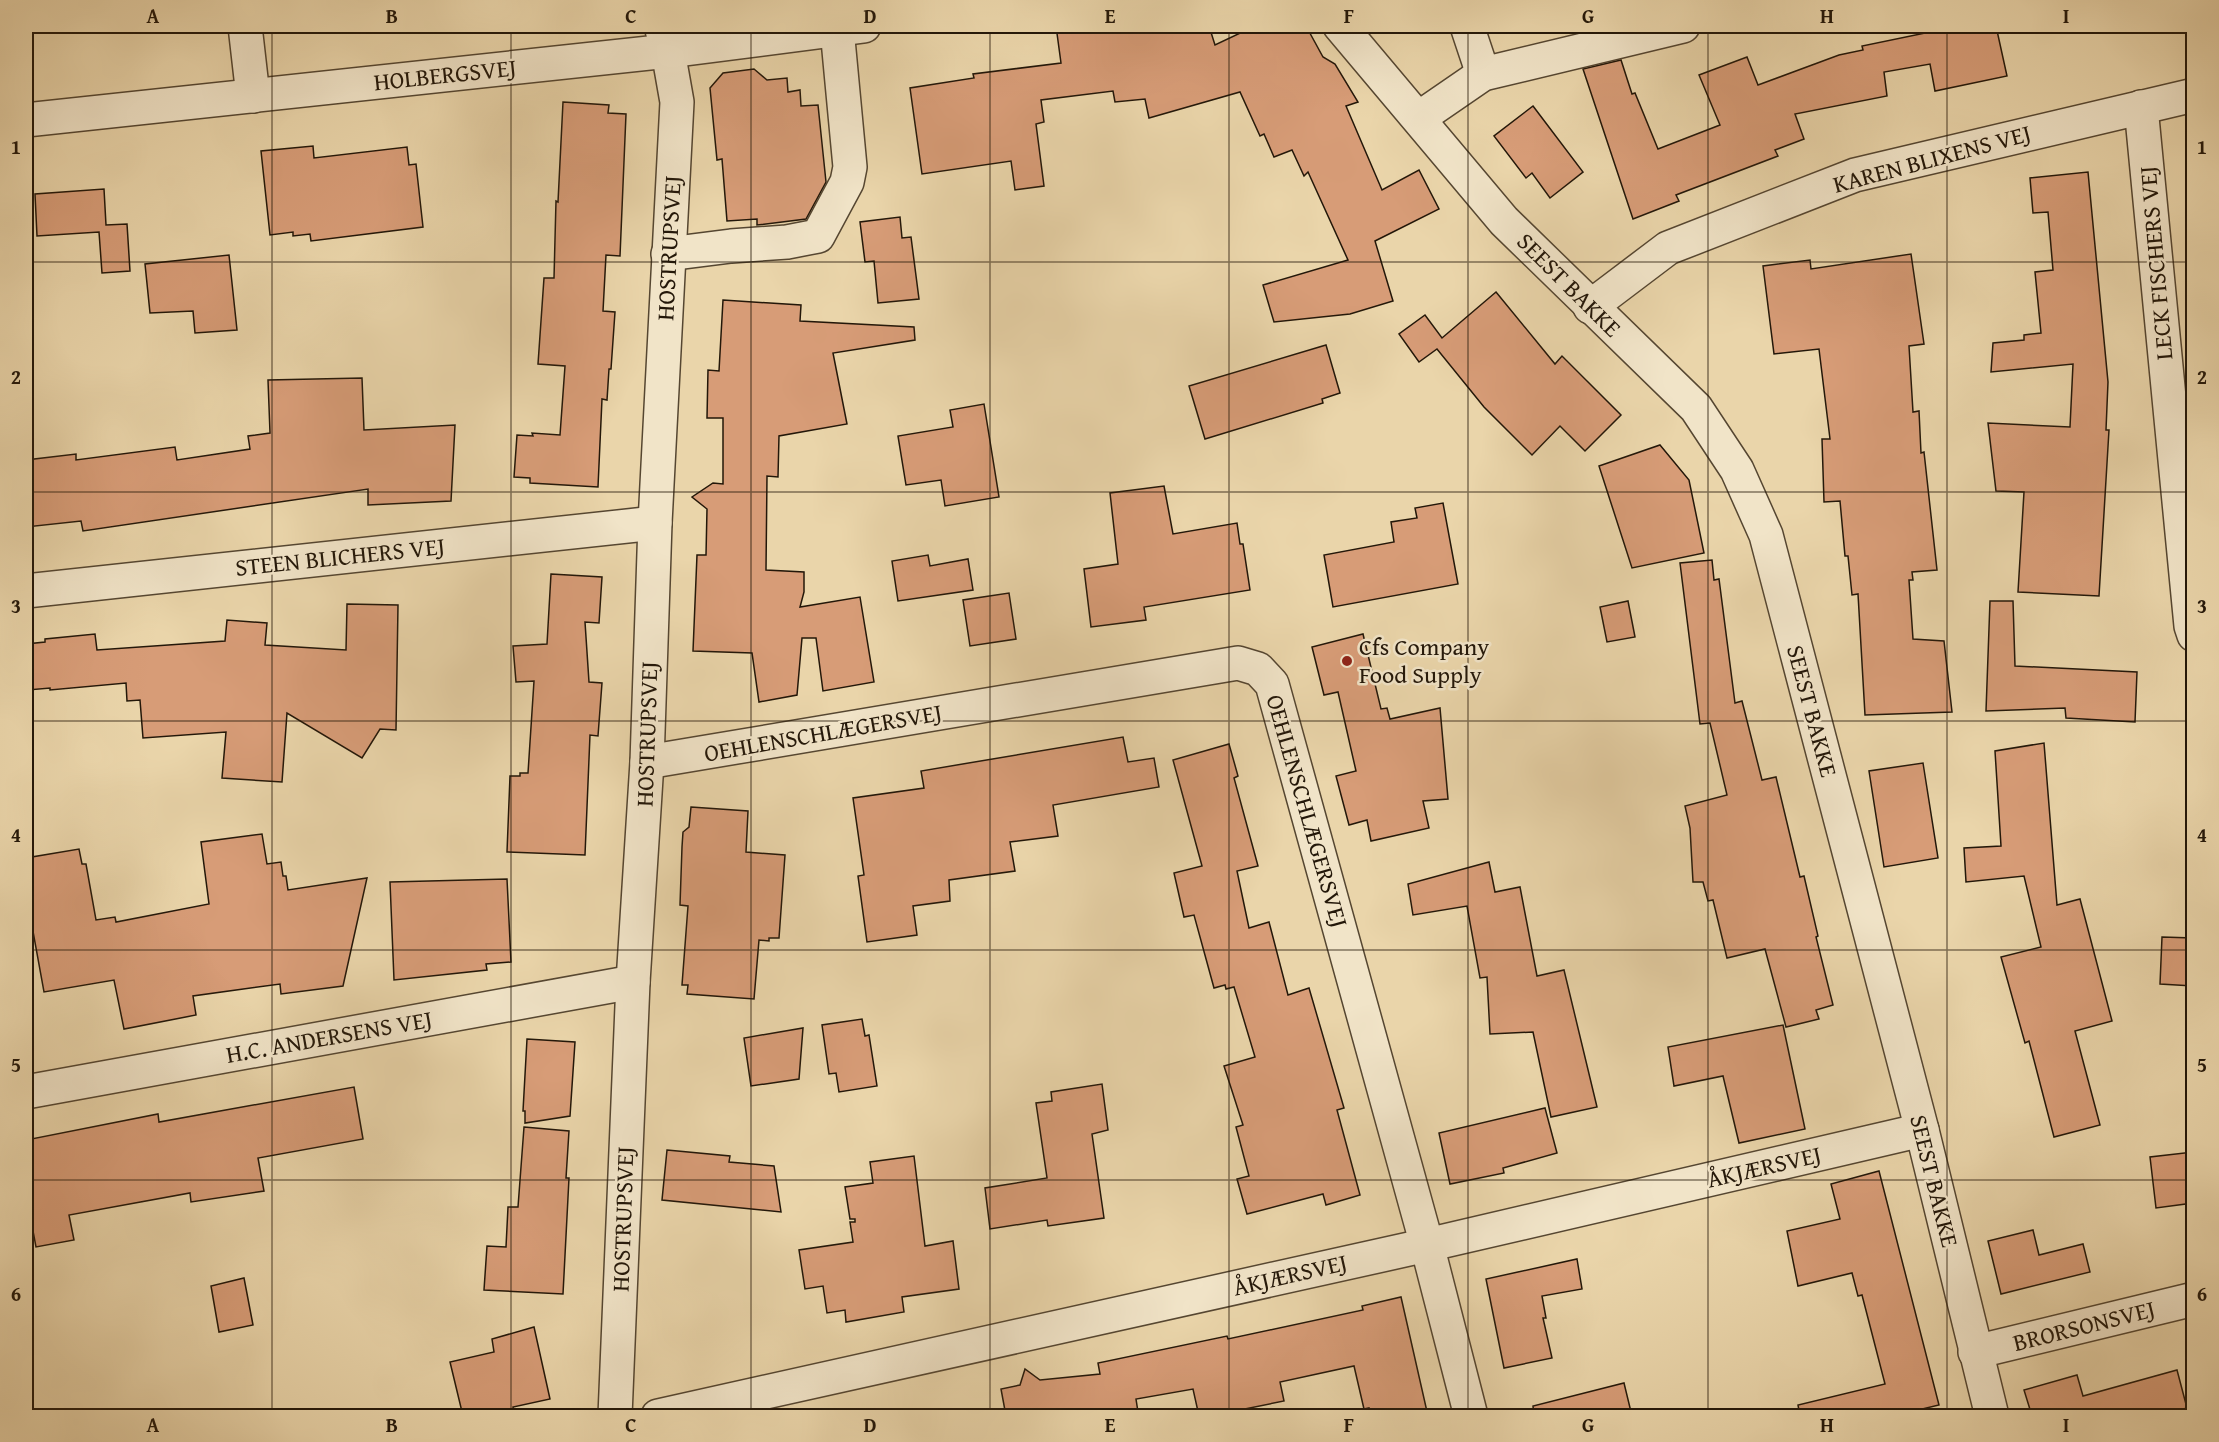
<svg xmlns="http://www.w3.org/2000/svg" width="2219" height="1442" font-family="'Gentium Book Plus',serif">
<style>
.building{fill:#d79c77;stroke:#231709;stroke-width:1.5}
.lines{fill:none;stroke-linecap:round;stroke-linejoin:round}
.minor-casing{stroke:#554631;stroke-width:36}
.minor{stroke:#f1e4c8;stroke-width:33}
.grid{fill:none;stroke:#231709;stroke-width:1.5;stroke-opacity:0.55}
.poi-dot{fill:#8f2418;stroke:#f1e4c8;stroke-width:2}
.labels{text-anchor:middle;stroke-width:5;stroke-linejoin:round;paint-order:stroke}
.street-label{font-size:24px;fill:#231709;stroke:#f1e4c8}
.poi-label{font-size:24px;fill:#231709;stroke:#f1e4c8;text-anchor:start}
.neatline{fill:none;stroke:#231709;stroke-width:2}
.grid-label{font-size:20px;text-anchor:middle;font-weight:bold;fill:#231709}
</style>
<rect width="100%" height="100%" fill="#ead5aa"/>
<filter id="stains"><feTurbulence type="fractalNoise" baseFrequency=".00333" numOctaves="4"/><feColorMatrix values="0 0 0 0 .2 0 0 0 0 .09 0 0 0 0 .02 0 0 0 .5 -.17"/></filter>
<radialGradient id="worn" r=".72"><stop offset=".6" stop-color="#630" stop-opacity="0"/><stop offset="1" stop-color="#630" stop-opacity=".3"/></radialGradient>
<g class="building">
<polygon points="1056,26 1209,26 1215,45 1255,26 1306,26 1323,57 1335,64 1358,102 1346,106 1382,190 1419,170 1439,209 1375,241 1393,301 1350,314 1274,322 1263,285 1348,260 1308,172 1304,176 1292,150 1274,157 1264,134 1260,136 1240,92 1149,118 1145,99 1115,102 1113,91 1041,100 1044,122 1036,124 1044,186 1015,190 1011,161 922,174 910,88 974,78 973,74 1061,63"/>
<polygon points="1572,26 1605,26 1574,33"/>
<polygon points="1959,26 1996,26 2007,76 1935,91 1930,64 1884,72 1887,96 1795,114 1804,139 1775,150 1778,156 1676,195 1679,201 1633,219 1583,69 1621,60 1632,94 1635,93 1658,149 1720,125 1699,75 1747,57 1758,85 1839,55 1863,50 1862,46"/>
<polygon points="754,69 767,80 787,78 788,92 800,90 801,106 818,105 826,182 806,219 757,225 757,219 727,221 722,159 717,160 710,88 723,73"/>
<polygon points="563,102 609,105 608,113 626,114 620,256 606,255 603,311 615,312 611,369 609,369 607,400 602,399 598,487 530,483 530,478 514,477 517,435 533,436 532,433 560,435 565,366 538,364 544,278 554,278 556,201 558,202"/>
<polygon points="1533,106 1583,172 1550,198 1532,173 1526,178 1494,136"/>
<polygon points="313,146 314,158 407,147 409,165 416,164 423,227 311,241 310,234 293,236 293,232 270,235 261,151"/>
<polygon points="2088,172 2108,382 2106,430 2109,430 2099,596 2018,592 2024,492 1996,491 1988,423 2070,427 2073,364 1991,372 1993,343 2024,340 2024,335 2041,333 2035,272 2053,270 2048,212 2033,213 2030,178"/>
<polygon points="104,189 106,225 127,224 130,271 102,273 99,232 37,236 35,194"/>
<polygon points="900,217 902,238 911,237 919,299 878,303 874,261 865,262 860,222"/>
<polygon points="1911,254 1924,344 1909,346 1913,412 1919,411 1921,453 1924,452 1937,570 1912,572 1913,580 1909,580 1913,639 1944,641 1952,712 1865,715 1858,594 1852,595 1848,556 1845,556 1840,501 1824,502 1822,439 1830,439 1819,349 1774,354 1763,266 1810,260 1811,269"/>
<polygon points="229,255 237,330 195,333 193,311 150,313 145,264"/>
<polygon points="1496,292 1555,364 1562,356 1621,415 1585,451 1560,426 1532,455 1484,407 1437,349 1419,362 1399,334 1425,315 1442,338"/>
<polygon points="723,300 801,305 800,321 914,327 915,340 833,353 847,424 779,436 778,477 767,476 766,570 804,572 804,592 800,607 860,597 874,682 823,691 816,638 802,638 797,695 759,702 752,653 693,651 697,555 706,555 707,509 692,497 713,483 723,484 723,418 707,418 708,370 719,371"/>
<polygon points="1326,345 1340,393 1322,399 1323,403 1205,439 1189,386"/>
<polygon points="362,378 364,430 455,425 451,501 368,505 368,489 83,531 81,521 26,527 26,460 76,454 76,460 175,447 177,460 250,449 248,436 270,433 268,380"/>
<polygon points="984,404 999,497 945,506 941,480 906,485 898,436 953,427 950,410"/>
<polygon points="1660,445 1689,480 1704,553 1632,568 1599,466"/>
<polygon points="1164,486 1173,534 1237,523 1240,544 1243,544 1250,590 1144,607 1146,620 1091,627 1084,569 1118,564 1110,493"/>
<polygon points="1443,503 1458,584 1333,607 1324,555 1394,542 1391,522 1417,518 1415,508"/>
<polygon points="928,555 930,566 968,559 973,590 898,601 892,561"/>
<polygon points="1712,560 1714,580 1719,579 1735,703 1742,701 1762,780 1776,777 1800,877 1804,876 1818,936 1816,937 1833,1005 1816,1010 1819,1019 1786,1027 1765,949 1727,958 1713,900 1708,901 1703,882 1693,882 1690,828 1685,806 1727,795 1710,723 1700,724 1680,563"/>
<polygon points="551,574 602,577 599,623 585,622 589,682 602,683 598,736 590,735 585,855 507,852 510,776 520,776 520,773 528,773 534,681 516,682 513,646 547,644"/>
<polygon points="1009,593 1016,639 970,646 963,600"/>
<polygon points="1628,601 1635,637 1607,642 1600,607"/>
<polygon points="1990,601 2013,601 2015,666 2137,672 2135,722 2066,718 2065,708 1986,711"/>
<polygon points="347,604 398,605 396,730 380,729 362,758 287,713 282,782 222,778 226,732 143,738 140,700 127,701 126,683 50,690 50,688 28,690 26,644 45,642 45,639 95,634 97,650 225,641 227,620 267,623 265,645 346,650"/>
<polygon points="1363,634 1381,709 1387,708 1390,719 1440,708 1448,799 1423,801 1429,828 1371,841 1367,820 1349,825 1336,776 1356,771 1338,692 1324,695 1312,647"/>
<polygon points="1123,737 1128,762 1154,758 1159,787 1053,805 1058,836 1010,842 1015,871 949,880 950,901 913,906 917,935 867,942 858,876 864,875 853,798 924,788 921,771"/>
<polygon points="2044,743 2057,905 2080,899 2112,1021 2075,1031 2100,1125 2054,1137 2029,1041 2025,1043 2001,957 2041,947 2024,876 1966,882 1964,848 2001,846 1995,751"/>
<polygon points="1229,744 1238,776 1234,778 1258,866 1237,871 1249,928 1269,922 1288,995 1309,988 1344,1108 1337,1110 1360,1195 1326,1205 1323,1194 1247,1214 1237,1179 1249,1176 1236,1127 1243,1125 1224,1066 1255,1057 1234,987 1226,989 1225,985 1214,988 1194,915 1184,917 1174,873 1202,866 1173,760"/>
<polygon points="1923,763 1938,858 1884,867 1869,771"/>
<polygon points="691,807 748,811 746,852 785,855 779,938 769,938 769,941 759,940 754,999 687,994 688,985 682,985 688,906 680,905 682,847 683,832 689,827"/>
<polygon points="262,834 267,864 281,862 283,876 286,876 288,890 367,878 343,986 281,994 280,984 193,996 196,1015 124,1029 114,980 44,992 26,893 26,858 79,849 82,864 86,864 96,920 115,917 116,922 209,904 201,842"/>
<polygon points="1489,862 1495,892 1520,887 1537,976 1564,970 1597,1107 1551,1117 1533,1032 1490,1034 1487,977 1480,978 1467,906 1413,915 1408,884"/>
<polygon points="507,879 511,962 486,964 487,970 394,980 390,882"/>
<polygon points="2162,937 2193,938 2193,986 2160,984"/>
<polygon points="862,1019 865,1036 869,1035 877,1086 839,1092 836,1073 829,1074 822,1025"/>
<polygon points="1783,1025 1805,1129 1739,1143 1723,1076 1674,1086 1668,1047"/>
<polygon points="803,1028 799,1079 751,1086 744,1038"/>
<polygon points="527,1039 575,1042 570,1116 525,1123 525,1111 523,1111"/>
<polygon points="1102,1084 1108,1130 1092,1134 1104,1218 1048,1226 1047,1220 990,1229 985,1188 1047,1178 1036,1103 1052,1101 1051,1092"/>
<polygon points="354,1087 363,1139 258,1158 264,1191 191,1202 190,1193 69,1215 74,1240 36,1247 26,1194 26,1140 158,1114 159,1122"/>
<polygon points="1545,1108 1557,1153 1503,1168 1504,1173 1450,1184 1439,1133"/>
<polygon points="524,1127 569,1131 566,1178 569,1178 563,1294 484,1290 487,1246 506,1247 508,1207 518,1207"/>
<polygon points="667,1150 730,1156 729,1162 774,1166 781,1212 662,1200"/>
<polygon points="2193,1152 2193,1203 2156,1208 2150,1157"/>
<polygon points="914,1156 925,1246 953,1241 959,1289 902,1297 904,1312 846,1322 845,1310 827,1313 823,1286 805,1289 799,1250 853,1242 850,1222 855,1222 855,1219 850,1219 845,1187 873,1183 870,1162"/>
<polygon points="1879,1171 1939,1405 1893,1416 1800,1416 1798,1405 1885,1384 1862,1295 1858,1296 1852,1273 1798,1286 1787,1231 1840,1219 1831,1184"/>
<polygon points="2033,1230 2039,1255 2083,1244 2090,1272 2001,1294 1988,1241"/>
<polygon points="1577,1259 1582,1289 1542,1296 1546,1318 1543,1318 1552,1358 1504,1368 1486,1279"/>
<polygon points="244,1278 253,1325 219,1332 211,1286"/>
<polygon points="1401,1297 1428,1416 1371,1416 1369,1408 1364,1409 1354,1366 1280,1382 1284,1401 1210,1416 1199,1416 1193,1389 1136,1399 1138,1412 1116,1416 1006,1416 1001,1389 1020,1385 1025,1369 1040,1380 1100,1374 1098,1363 1227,1336 1228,1339 1363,1310 1362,1306"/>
<polygon points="534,1327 550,1399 513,1407 515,1416 463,1416 450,1362 494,1352 492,1339"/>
<polygon points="2177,1370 2187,1408 2158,1416 2032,1416 2024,1390 2077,1375 2083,1396"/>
<polygon points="1624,1383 1632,1416 1534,1416 1533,1406"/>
</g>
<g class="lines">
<g class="minor-casing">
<g id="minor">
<polyline points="245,26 253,96"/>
<polyline points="1340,26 1504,221 1696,408 1737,470 1766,535 1922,1130 1992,1416"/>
<polyline points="1467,26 1483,74"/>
<polyline points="2141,107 2191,626 2194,635"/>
<polyline points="1419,118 1483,74 1683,26"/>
<polyline points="26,120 668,51 864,26"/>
<polyline points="668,254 731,246 787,242 818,236 847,182 850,167 837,29"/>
<polyline points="1590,307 1668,248 1855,175 2194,95"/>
<polyline points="26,591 655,523"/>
<polyline points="647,762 1238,663 1258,669 1272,684 1427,1245 1471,1416"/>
<polyline points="26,1092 633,982"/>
<polyline points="1975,1352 2194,1299"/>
<polyline points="615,1416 633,982 647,762 655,523 677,102 668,51 661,26"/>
<polyline points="658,1416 1427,1245 1922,1130"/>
</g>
</g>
<use href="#minor" class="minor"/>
</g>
<path class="grid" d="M272,26V1416M511,26V1416M751,26V1416M990,26V1416M1229,26V1416M1468,26V1416M1708,26V1416M1947,26V1416M26,262H2194M26,492H2194M26,721H2194M26,950H2194M26,1180H2194"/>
<circle class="poi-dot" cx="1347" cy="661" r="6"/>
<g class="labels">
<g class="street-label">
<text transform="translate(445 75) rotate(-6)" y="8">HOLBERGSVEJ</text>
<text transform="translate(1932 159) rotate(-15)" y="8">KAREN BLIXENS VEJ</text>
<text transform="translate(669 248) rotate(-87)" y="8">HOSTRUPSVEJ</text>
<text transform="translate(2156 263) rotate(-95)" y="8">LECK FISCHERS VEJ</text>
<text transform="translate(1569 285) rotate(45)" y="8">SEEST BAKKE</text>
<text transform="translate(340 557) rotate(-6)" y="8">STEEN BLICHERS VEJ</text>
<text transform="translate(1812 711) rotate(75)" y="8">SEEST BAKKE</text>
<text transform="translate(823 733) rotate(-10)" y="8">OEHLENSCHLÆGERSVEJ</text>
<text transform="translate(647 734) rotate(-88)" y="8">HOSTRUPSVEJ</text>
<text transform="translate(1307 811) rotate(74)" y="8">OEHLENSCHLÆGERSVEJ</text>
<text transform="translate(329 1037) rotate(-10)" y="8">H.C. ANDERSENS VEJ</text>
<text transform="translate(1764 1167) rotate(-13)" y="8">ÅKJÆRSVEJ</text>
<text transform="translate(1934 1181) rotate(76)" y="8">SEEST BAKKE</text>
<text transform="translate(623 1219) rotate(-88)" y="8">HOSTRUPSVEJ</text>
<text transform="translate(1290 1275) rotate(-13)" y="8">ÅKJÆRSVEJ</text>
<text transform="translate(2084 1326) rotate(-14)" y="8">BRORSONSVEJ</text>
</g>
<g class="poi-label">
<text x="1359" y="655">Cfs Company<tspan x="1359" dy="28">Food Supply</tspan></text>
</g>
</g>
<rect width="2219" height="1442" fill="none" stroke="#ead5aa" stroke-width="66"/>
<rect x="33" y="33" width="2153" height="1376" class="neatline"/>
<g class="grid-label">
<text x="153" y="23">A</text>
<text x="392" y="23">B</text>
<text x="631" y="23">C</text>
<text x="870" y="23">D</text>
<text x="1110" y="23">E</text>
<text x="1349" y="23">F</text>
<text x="1588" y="23">G</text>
<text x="1827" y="23">H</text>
<text x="2066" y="23">I</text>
<text x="16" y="154">1</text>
<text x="2202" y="154">1</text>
<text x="16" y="384">2</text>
<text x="2202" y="384">2</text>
<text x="16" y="613">3</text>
<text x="2202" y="613">3</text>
<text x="16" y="842">4</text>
<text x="2202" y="842">4</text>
<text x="16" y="1072">5</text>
<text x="2202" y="1072">5</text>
<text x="16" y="1301">6</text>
<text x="2202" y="1301">6</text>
<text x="153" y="1432">A</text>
<text x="392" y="1432">B</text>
<text x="631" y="1432">C</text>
<text x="870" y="1432">D</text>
<text x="1110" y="1432">E</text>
<text x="1349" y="1432">F</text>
<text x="1588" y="1432">G</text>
<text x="1827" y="1432">H</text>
<text x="2066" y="1432">I</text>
</g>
<rect width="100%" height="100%" filter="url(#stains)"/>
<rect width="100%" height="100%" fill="url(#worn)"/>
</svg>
